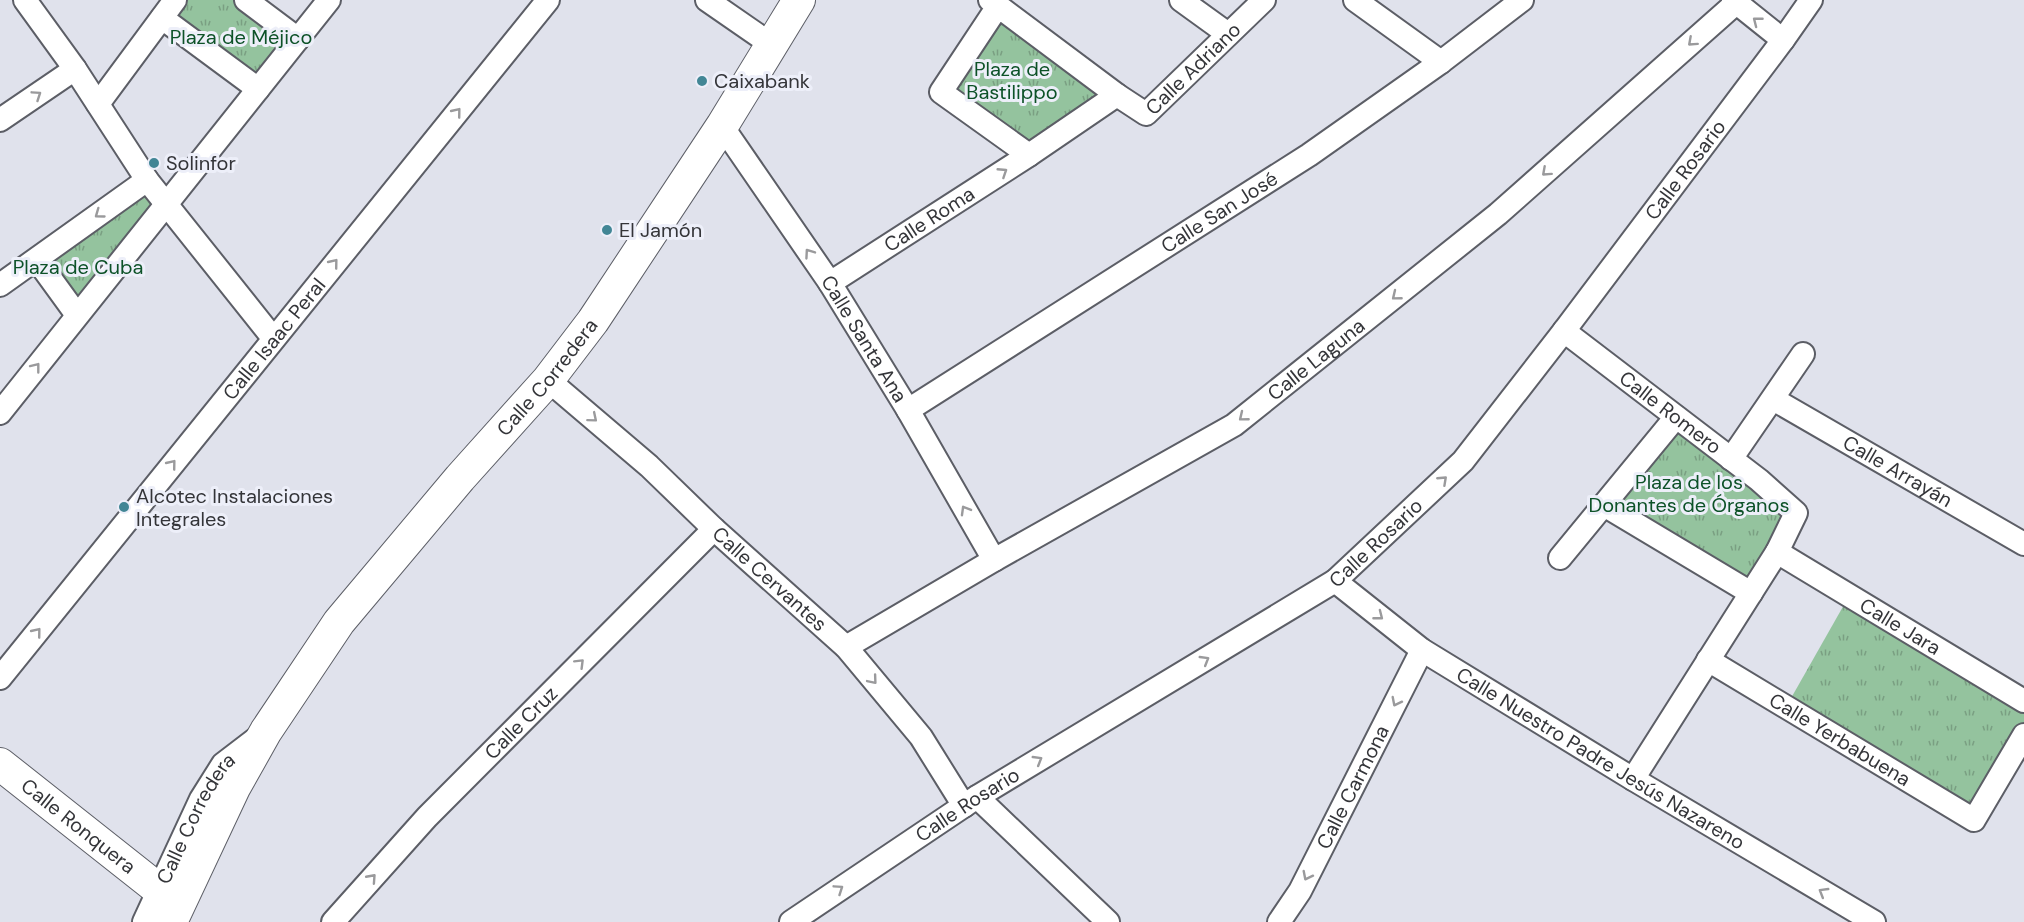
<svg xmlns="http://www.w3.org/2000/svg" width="2024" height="922" font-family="'DM Sans',sans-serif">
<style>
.park{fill:url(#park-tufts)}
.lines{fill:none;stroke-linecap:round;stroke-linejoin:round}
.street-casing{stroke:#5c5e66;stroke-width:26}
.secondary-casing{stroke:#5c5e66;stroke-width:34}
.street{stroke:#fff;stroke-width:22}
.secondary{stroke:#fff;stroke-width:32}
.oneway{stroke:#9a9a9c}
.poi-dot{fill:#428695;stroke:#edeff9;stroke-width:2}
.labels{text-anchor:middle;stroke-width:6;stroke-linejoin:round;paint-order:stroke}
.park-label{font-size:20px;fill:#0d5228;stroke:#edeff9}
.street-label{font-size:20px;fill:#343539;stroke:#edeff9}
.poi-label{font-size:20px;fill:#343539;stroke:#edeff9;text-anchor:start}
</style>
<defs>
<pattern id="park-tufts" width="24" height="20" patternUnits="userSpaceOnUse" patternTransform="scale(1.5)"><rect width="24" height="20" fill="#94c39e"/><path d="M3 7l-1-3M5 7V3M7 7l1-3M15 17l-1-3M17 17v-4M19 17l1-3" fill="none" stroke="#7a9f82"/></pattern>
</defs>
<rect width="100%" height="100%" fill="#e0e2ec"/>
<g class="park">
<polygon points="175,0 246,0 298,39 258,89 162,18"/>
<polygon points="998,6 1117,95 1029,155 941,92"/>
<polygon points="147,180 165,205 77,315 37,260"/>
<polygon points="1676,417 1796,513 1751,593 1604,505"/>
<polygon points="1849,596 2024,701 2024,735 1974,820 1786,707"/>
</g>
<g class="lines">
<g class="street-casing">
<g id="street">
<polyline points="25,0 75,69 147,180 273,338"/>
<polyline points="246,0 298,39"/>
<polyline points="707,0 772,45"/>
<polyline points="990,0 1117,95 1029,155 941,92 998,6"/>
<polyline points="1181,0 1228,34"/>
<polyline points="1355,0 1441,62"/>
<polyline points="1733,0 1783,40"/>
<polyline points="162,18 258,89"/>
<path id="s1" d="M1117,95L1146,114L1264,0"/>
<polyline points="98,104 175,0"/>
<polyline points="0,120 75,69"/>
<path id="s2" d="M722,126L830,283L908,410L994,560"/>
<polyline points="37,260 77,315"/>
<path id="s3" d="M830,283L1029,155"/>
<polyline points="0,285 147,180"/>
<path id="s4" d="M1564,331L1759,480L1796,513L1777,552L1633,779"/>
<path id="s5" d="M548,380L649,466L714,529L846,647L921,737L964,806"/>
<path id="s6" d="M1773,399L2024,544"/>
<path id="s7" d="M908,410L1309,155L1441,62L1522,0"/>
<polyline points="0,413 329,0"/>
<polyline points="1731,459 1803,354"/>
<polyline points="1604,505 1751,593"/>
<path id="s8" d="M1777,552L2024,701"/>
<polyline points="1560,558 1676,417"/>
<path id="s9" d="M1335,581L1422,650L1633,779L1874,922"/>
<path id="s10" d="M846,647L994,560L1234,425L1498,214L1736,3"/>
<path id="s11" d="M1708,660L1974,820L2024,735"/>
<path id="s12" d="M0,678L548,0"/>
<polyline points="977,797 1108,922"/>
<path id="s13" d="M144,922L201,799L223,764L257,738"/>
<path id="s14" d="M333,922L427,817L714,529"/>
<path id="s15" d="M791,922L977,797L1335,581L1463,461L1564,331L1783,40L1811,0"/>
<path id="s16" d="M1279,922L1300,891L1422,650"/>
</g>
</g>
<g class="secondary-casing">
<g id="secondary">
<path id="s17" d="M0,764L158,889"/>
<path id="s18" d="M171,922L234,788L266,731L339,622L460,478L548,380L593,321L722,126L799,0"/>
</g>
</g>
<use href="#street" class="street"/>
<use href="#secondary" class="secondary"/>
</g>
<defs><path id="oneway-chevron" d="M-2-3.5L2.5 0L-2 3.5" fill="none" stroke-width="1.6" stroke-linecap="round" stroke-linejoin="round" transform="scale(1.5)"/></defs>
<g class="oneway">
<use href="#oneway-chevron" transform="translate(1757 21) rotate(-142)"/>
<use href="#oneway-chevron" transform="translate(1692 42) rotate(138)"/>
<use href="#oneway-chevron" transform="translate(37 95) rotate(-34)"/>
<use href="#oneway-chevron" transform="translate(457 112) rotate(-51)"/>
<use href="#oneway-chevron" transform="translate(1003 172) rotate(-33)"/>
<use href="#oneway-chevron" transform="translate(1546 172) rotate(138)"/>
<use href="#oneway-chevron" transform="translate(99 214) rotate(144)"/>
<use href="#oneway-chevron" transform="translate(809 253) rotate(-125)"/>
<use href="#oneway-chevron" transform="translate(334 263) rotate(-51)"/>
<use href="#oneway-chevron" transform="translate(1396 296) rotate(141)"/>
<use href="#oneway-chevron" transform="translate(36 367) rotate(-52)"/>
<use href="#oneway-chevron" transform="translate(1243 417) rotate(141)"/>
<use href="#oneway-chevron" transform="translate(593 418) rotate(40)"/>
<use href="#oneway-chevron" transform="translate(172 464) rotate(-51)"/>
<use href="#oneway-chevron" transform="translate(1443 480) rotate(-43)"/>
<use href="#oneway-chevron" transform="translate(965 510) rotate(-120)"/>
<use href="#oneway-chevron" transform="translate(1379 616) rotate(38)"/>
<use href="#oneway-chevron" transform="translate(37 632) rotate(-51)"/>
<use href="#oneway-chevron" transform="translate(1205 660) rotate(-31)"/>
<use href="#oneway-chevron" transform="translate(580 663) rotate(-45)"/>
<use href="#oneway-chevron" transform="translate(873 680) rotate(50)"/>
<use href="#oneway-chevron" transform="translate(1396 702) rotate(117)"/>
<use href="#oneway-chevron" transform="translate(1038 760) rotate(-31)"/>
<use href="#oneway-chevron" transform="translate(1307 876) rotate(117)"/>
<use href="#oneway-chevron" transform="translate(372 878) rotate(-48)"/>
<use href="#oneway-chevron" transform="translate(839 889) rotate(-34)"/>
<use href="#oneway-chevron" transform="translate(1823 892) rotate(-149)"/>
</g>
<g class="poi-dot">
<circle cx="702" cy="81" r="6"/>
<circle cx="154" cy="163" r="6"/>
<circle cx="607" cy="230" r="6"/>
<circle cx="124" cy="507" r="6"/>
</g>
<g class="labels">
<g class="park-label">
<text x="241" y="44">Plaza de Méjico</text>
<text x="1012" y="76">Plaza de<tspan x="1012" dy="23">Bastilippo</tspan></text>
<text x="78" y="274">Plaza de Cuba</text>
<text x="1689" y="489">Plaza de los<tspan x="1689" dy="23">Donantes de Órganos</tspan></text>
</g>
<g class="street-label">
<text dy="7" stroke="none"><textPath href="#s1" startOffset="100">Calle Adriano</textPath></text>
<text dy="7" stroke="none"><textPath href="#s15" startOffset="1184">Calle Rosario</textPath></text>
<text dy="7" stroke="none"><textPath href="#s7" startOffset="369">Calle San José</textPath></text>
<text dy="7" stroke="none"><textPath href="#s3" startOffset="118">Calle Roma</textPath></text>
<text dy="7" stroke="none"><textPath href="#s12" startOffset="436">Calle Isaac Peral</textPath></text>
<text dy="7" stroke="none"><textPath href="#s2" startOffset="256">Calle Santa Ana</textPath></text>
<text dy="7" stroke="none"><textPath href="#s10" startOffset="552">Calle Laguna</textPath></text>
<text dy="7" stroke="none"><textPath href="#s18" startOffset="666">Calle Corredera</textPath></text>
<text dy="7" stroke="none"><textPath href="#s4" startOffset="134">Calle Romero</textPath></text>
<text dy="7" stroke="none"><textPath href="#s6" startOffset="144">Calle Arrayán</textPath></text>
<text dy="7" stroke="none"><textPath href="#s15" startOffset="698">Calle Rosario</textPath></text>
<text dy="7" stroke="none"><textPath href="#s5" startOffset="298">Calle Cervantes</textPath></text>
<text dy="7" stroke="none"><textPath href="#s8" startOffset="144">Calle Jara</textPath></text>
<text dy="7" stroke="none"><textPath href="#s14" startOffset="274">Calle Cruz</textPath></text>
<text dy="7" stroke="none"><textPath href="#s11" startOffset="154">Calle Yerbabuena</textPath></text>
<text dy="7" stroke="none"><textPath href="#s9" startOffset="320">Calle Nuestro Padre Jesús Nazareno</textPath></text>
<text dy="7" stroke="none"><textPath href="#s16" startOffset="154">Calle Carmona</textPath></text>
<text dy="7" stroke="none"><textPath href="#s15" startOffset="212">Calle Rosario</textPath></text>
<text dy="7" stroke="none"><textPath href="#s13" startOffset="116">Calle Corredera</textPath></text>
<text dy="7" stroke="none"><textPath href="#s17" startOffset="100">Calle Ronquera</textPath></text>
</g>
<g class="poi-label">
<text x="714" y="88">Caixabank</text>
<text x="166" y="170">Solinfor</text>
<text x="619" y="237">El Jamón</text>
<text x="136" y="503">Alcotec Instalaciones<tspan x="136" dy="23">Integrales</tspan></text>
</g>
</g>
</svg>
